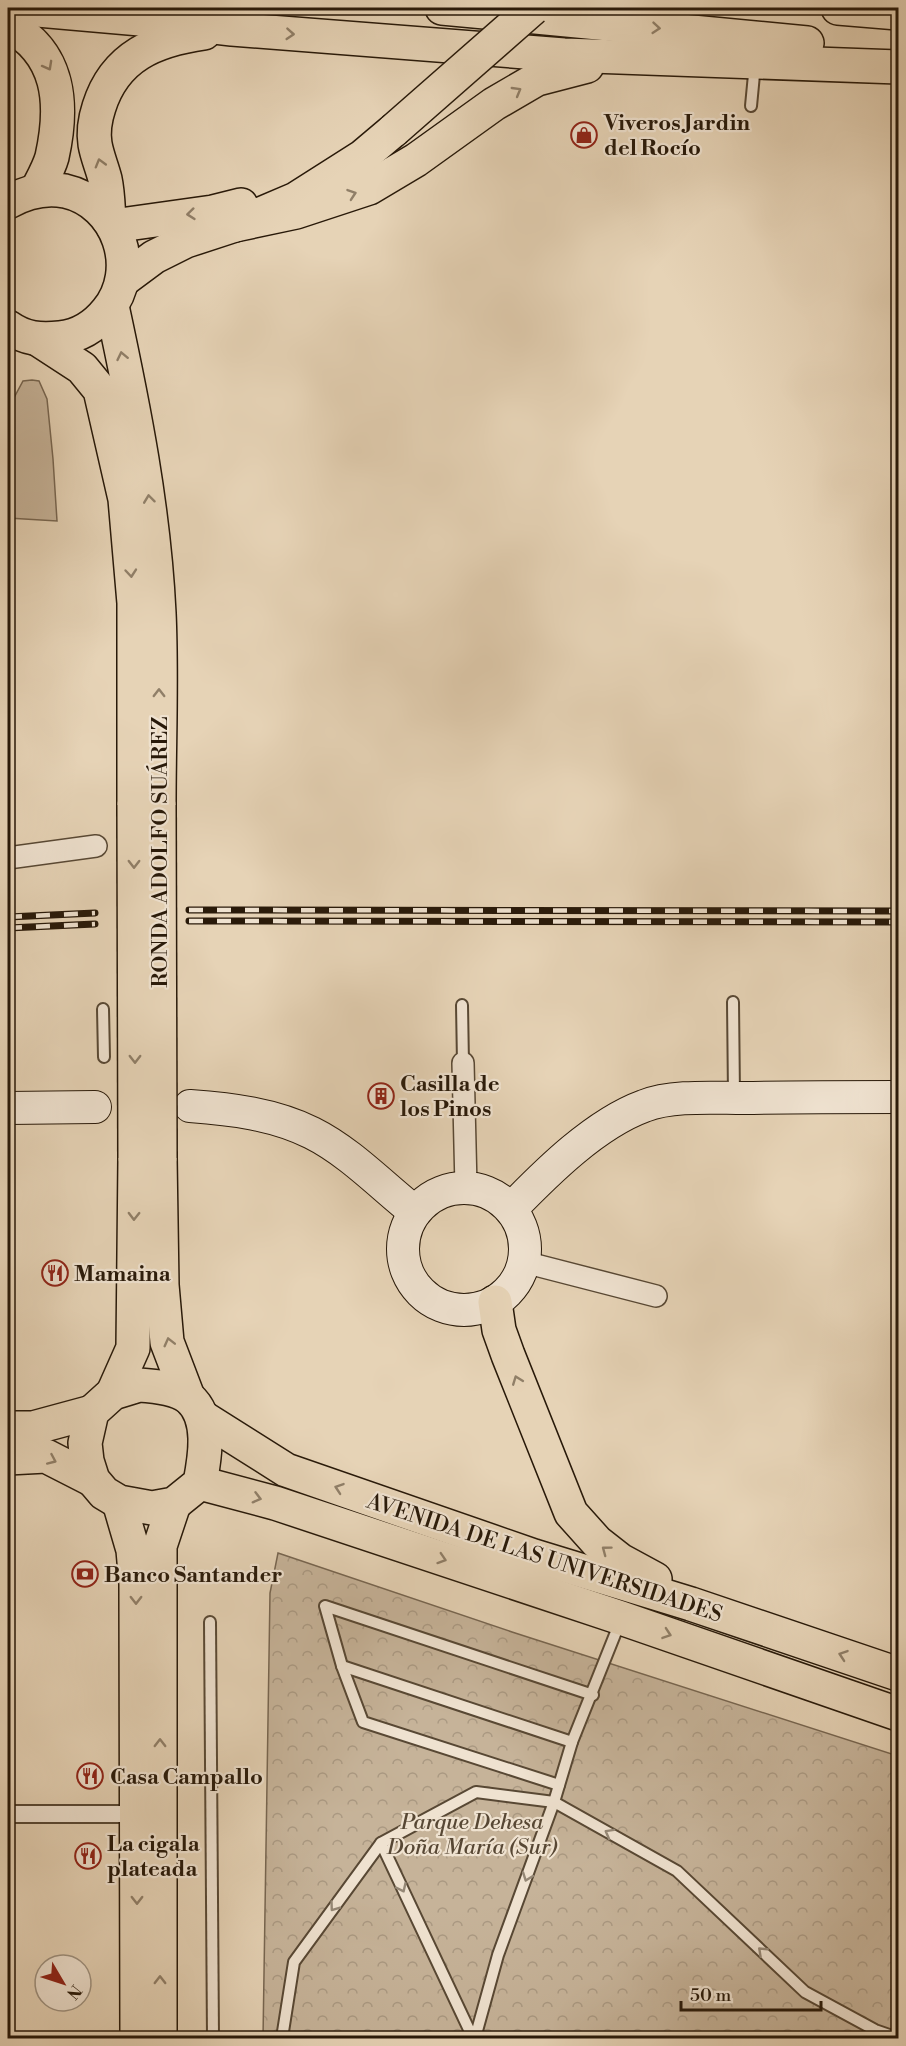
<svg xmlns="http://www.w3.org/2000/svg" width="906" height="2046" font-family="'Libre Bodoni',serif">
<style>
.green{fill:#c6b399;stroke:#776651;stroke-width:1.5}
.park{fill:url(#park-crowns);stroke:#776651;stroke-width:1.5}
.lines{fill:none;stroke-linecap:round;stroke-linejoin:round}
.service-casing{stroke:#584834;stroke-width:14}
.pedestrian-casing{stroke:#584834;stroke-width:20}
.minor-casing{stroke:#584834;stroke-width:24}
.secondary-casing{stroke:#281909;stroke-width:34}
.primary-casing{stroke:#281909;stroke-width:36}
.service{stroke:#efe2d0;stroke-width:10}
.pedestrian{stroke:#efe2d0;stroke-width:16}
.minor{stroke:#efe2d0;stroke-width:21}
.secondary{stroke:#efe2d0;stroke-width:32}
.primary{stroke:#e6d3b6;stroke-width:33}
.rail-casing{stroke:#281909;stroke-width:7}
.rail{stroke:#efe2d0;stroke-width:4.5;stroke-dasharray:14;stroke-linecap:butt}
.primary-bridge-casing{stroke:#281909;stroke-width:36;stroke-linecap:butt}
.primary-bridge{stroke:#e6d3b6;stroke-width:33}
.oneway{stroke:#907f68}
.oneway2{stroke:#958876}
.labels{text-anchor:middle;stroke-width:4.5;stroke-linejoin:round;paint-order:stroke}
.poi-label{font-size:22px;font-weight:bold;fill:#281909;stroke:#efe2d0;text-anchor:start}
.street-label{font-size:22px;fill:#281909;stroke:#efe2d0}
.park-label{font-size:22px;font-style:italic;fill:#574734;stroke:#efe2d0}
</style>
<defs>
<pattern id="park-crowns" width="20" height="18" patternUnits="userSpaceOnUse" patternTransform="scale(1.5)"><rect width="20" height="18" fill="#c6b399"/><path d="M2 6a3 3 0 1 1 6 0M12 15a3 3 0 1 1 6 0" fill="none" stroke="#aa9982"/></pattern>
</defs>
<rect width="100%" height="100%" fill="#e6d3b6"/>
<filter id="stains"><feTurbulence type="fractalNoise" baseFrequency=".00333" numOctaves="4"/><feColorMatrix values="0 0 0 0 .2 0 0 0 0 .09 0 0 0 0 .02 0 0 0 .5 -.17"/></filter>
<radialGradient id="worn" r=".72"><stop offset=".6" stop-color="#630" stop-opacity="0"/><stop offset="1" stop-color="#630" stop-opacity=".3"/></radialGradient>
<polygon class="green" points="32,380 39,381 47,399 53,459 57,521 8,518 8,409 23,381"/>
<polygon class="park" points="278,1553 512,1632 898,1756 898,2038 263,2038 270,1593"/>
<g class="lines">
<g class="service-casing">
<g id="service">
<polyline points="751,106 755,64"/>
<polyline points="733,1002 734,1095"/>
<polyline points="462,1005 463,1063"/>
<polyline points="103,1009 104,1057"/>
<polyline points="210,1622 213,2038"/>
<polyline points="342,1666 572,1742"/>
<polyline points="559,1785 363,1722 342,1666 325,1606 593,1695"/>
<polyline points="282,2038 294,1962 381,1843"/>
<polyline points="473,2038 381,1843 476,1792 554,1802 677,1871 805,1992 875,2030 898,2038"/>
<polyline points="475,2038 498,1955 554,1802 572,1742 620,1622"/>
</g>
</g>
<g class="pedestrian-casing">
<polyline id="pedestrian" points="8,1814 137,1814"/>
</g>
<g class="minor-casing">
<g id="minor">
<polyline points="8,858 96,846"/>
<polyline points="463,1063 466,1187"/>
<polyline points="524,1262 656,1296"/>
</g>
</g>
<g class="secondary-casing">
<g id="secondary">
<path d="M190,1106C231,1109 274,1114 312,1133C350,1152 382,1186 415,1212"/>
<polyline points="8,1108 95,1107"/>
<circle cx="464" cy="1249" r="61"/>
<path d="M511,1209C547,1172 595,1124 644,1106C672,1095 713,1098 743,1098C795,1097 847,1097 898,1097"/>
</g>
</g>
<g class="primary-casing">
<g id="primary">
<polyline points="15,8 163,21 232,29 564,55 898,67"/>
<polyline points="442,8 807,43"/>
<polyline points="838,8 898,13"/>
<path d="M8,25C60,53 64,103 52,157C49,168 42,180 37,190"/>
<path d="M8,202C26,192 44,187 65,191C119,203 141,270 107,311C95,326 79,336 60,338C40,340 25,339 8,327"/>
<path d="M109,220C108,206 108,193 105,179C102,167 97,156 95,144C93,131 95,119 99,107C115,56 155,40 204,33"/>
<polyline points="235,225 296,212 369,188 416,160 494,104 537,79 587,66"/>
<polyline points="113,226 213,212 241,205"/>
<polyline points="123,280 154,257 186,241 235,225 296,199 362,157 394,130"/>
<path d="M112,306C134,408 154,509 159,613C162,677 159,741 159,805"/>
<polyline points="39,340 82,368 100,390 125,499 134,603 134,805"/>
<polyline points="160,1158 162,1285 167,1342 188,1397"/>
<polyline points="495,1302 499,1330 508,1355 571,1513 597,1542 620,1560 655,1579"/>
<path d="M139,1385C155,1386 177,1388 189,1398C212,1418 205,1457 200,1483L174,1504L152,1508L119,1502L104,1493L93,1480L87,1461L85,1443L92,1412L113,1393Z"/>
<polyline points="113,1393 133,1348 135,1158"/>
<polyline points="202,1417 286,1470 534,1556 691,1604 898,1674"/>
<polyline points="8,1428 33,1428 92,1412"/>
<polyline points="8,1458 46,1456 93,1480"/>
<polyline points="200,1483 275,1503 621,1618 898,1714"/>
<polyline points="119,1502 133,1550 136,1584 137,2038"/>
<polyline points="160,2038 160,1546 174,1504"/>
</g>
</g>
<use href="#service" class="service"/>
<use href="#pedestrian" class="pedestrian"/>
<use href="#minor" class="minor"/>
<use href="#secondary" class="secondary"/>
<use href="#primary" class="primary"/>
<g class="rail-casing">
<g id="rail">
<polyline points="189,910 898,911"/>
<polyline points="8,917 95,913"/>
<polyline points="189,921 898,922"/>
<polyline points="8,928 95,924"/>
</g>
</g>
<use href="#rail" class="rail"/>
<g class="primary-bridge-casing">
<g id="primary-bridge">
<polyline points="394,130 533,8"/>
<polyline points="134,805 135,1158"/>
<polyline points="159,805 160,1158"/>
</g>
</g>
<use href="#primary-bridge" class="primary-bridge"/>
</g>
<defs><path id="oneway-chevron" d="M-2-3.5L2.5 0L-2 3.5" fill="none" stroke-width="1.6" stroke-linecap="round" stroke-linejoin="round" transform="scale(1.5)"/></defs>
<g class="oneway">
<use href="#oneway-chevron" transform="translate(656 28) rotate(5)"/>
<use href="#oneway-chevron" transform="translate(290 34) rotate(4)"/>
<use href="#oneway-chevron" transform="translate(48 66) rotate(61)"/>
<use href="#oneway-chevron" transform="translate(517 91) rotate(-30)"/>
<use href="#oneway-chevron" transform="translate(100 163) rotate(-106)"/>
<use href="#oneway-chevron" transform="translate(352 194) rotate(-19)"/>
<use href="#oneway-chevron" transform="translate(191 214) rotate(174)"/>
<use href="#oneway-chevron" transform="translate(122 356) rotate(-102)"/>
<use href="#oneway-chevron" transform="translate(149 499) rotate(-97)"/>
<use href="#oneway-chevron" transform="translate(131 573) rotate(85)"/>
<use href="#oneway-chevron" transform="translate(159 693) rotate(-90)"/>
<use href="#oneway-chevron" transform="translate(134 864) rotate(90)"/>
<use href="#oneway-chevron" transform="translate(135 1059) rotate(90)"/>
<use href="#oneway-chevron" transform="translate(134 1216) rotate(91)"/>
<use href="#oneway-chevron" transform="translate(169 1342) rotate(-104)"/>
<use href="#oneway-chevron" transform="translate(517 1380) rotate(-111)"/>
<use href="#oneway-chevron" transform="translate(52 1460) rotate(24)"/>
<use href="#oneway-chevron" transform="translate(339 1488) rotate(-161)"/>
<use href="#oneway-chevron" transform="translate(257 1498) rotate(15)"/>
<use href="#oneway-chevron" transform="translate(606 1550) rotate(-143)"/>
<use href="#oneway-chevron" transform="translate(442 1559) rotate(18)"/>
<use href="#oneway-chevron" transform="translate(136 1600) rotate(90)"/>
<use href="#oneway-chevron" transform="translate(667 1634) rotate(19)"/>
<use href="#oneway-chevron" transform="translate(843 1655) rotate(-161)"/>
<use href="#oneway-chevron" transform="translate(160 1743) rotate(-90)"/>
<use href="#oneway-chevron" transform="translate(137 1900) rotate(90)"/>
<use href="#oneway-chevron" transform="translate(160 1980) rotate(-90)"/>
</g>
<g class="oneway2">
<use href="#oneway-chevron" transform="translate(609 1833) rotate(-151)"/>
<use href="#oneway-chevron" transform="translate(527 1877) rotate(110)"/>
<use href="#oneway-chevron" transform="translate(402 1888) rotate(65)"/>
<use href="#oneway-chevron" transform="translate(334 1907) rotate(126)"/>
<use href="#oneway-chevron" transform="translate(762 1951) rotate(-137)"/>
</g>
<defs>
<g id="shop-ring" transform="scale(1.35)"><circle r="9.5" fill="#efe2d0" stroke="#8f2418" stroke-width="1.5"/><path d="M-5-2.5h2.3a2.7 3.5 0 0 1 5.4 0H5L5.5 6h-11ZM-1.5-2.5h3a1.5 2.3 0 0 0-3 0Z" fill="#8f2418"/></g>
<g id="building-ring" transform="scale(1.35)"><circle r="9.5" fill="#efe2d0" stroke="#8f2418" stroke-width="1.5"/><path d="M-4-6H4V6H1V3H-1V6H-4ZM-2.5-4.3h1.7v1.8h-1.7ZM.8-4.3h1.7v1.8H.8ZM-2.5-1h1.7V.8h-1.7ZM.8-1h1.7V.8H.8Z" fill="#8f2418"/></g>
<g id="restaurant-ring" transform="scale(1.35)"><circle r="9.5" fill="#efe2d0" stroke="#8f2418" stroke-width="1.5"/><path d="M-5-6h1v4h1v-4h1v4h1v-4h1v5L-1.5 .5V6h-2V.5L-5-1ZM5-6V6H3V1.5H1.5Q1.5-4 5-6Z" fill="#8f2418"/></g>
<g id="bank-ring" transform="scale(1.35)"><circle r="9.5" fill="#efe2d0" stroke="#8f2418" stroke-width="1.5"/><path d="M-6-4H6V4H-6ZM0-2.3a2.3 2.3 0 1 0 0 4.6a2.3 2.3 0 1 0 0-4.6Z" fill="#8f2418"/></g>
</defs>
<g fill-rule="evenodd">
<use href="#shop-ring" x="584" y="135"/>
<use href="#building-ring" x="381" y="1096"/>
<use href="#restaurant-ring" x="55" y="1273"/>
<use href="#bank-ring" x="85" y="1574"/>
<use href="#restaurant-ring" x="90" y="1776"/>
<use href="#restaurant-ring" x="88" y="1856"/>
</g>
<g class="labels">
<g class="poi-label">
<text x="604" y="130">Viveros Jardin<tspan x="604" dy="25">del Rocío</tspan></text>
<text x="400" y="1091">Casilla de<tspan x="400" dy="25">los Pinos</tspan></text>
<text x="74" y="1281">Mamaina</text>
<text x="104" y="1582">Banco Santander</text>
<text x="110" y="1784">Casa Campallo</text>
<text x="107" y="1851">La cigala<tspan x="107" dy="25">plateada</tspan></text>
</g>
<g class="street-label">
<text transform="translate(159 852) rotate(-90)" y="8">RONDA ADOLFO SUÁREZ</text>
<text transform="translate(545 1557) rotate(18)" y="8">AVENIDA DE LAS UNIVERSIDADES</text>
</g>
<g class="park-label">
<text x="472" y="1829">Parque Dehesa<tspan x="472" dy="25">Doña María (Sur)</tspan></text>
</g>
</g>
<rect width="906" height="2046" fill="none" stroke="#e6d3b6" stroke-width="30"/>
<rect x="9" y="9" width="888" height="2028" fill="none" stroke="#281909" stroke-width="3"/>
<rect x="15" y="15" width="876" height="2016" fill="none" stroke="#281909" stroke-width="1.5"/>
<g transform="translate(63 1983) rotate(129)"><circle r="28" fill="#efe2d0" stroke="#9f9280" stroke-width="1.5"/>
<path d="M0-4.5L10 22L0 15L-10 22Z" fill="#8f2418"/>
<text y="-9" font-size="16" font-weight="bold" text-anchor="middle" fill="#281909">N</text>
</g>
<path d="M681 2001v9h140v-9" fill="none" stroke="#281909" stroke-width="3"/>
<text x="690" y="2001" font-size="18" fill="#281909" stroke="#efe2d0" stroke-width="4.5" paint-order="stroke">50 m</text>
<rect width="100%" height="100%" filter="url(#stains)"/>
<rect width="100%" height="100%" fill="url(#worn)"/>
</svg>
